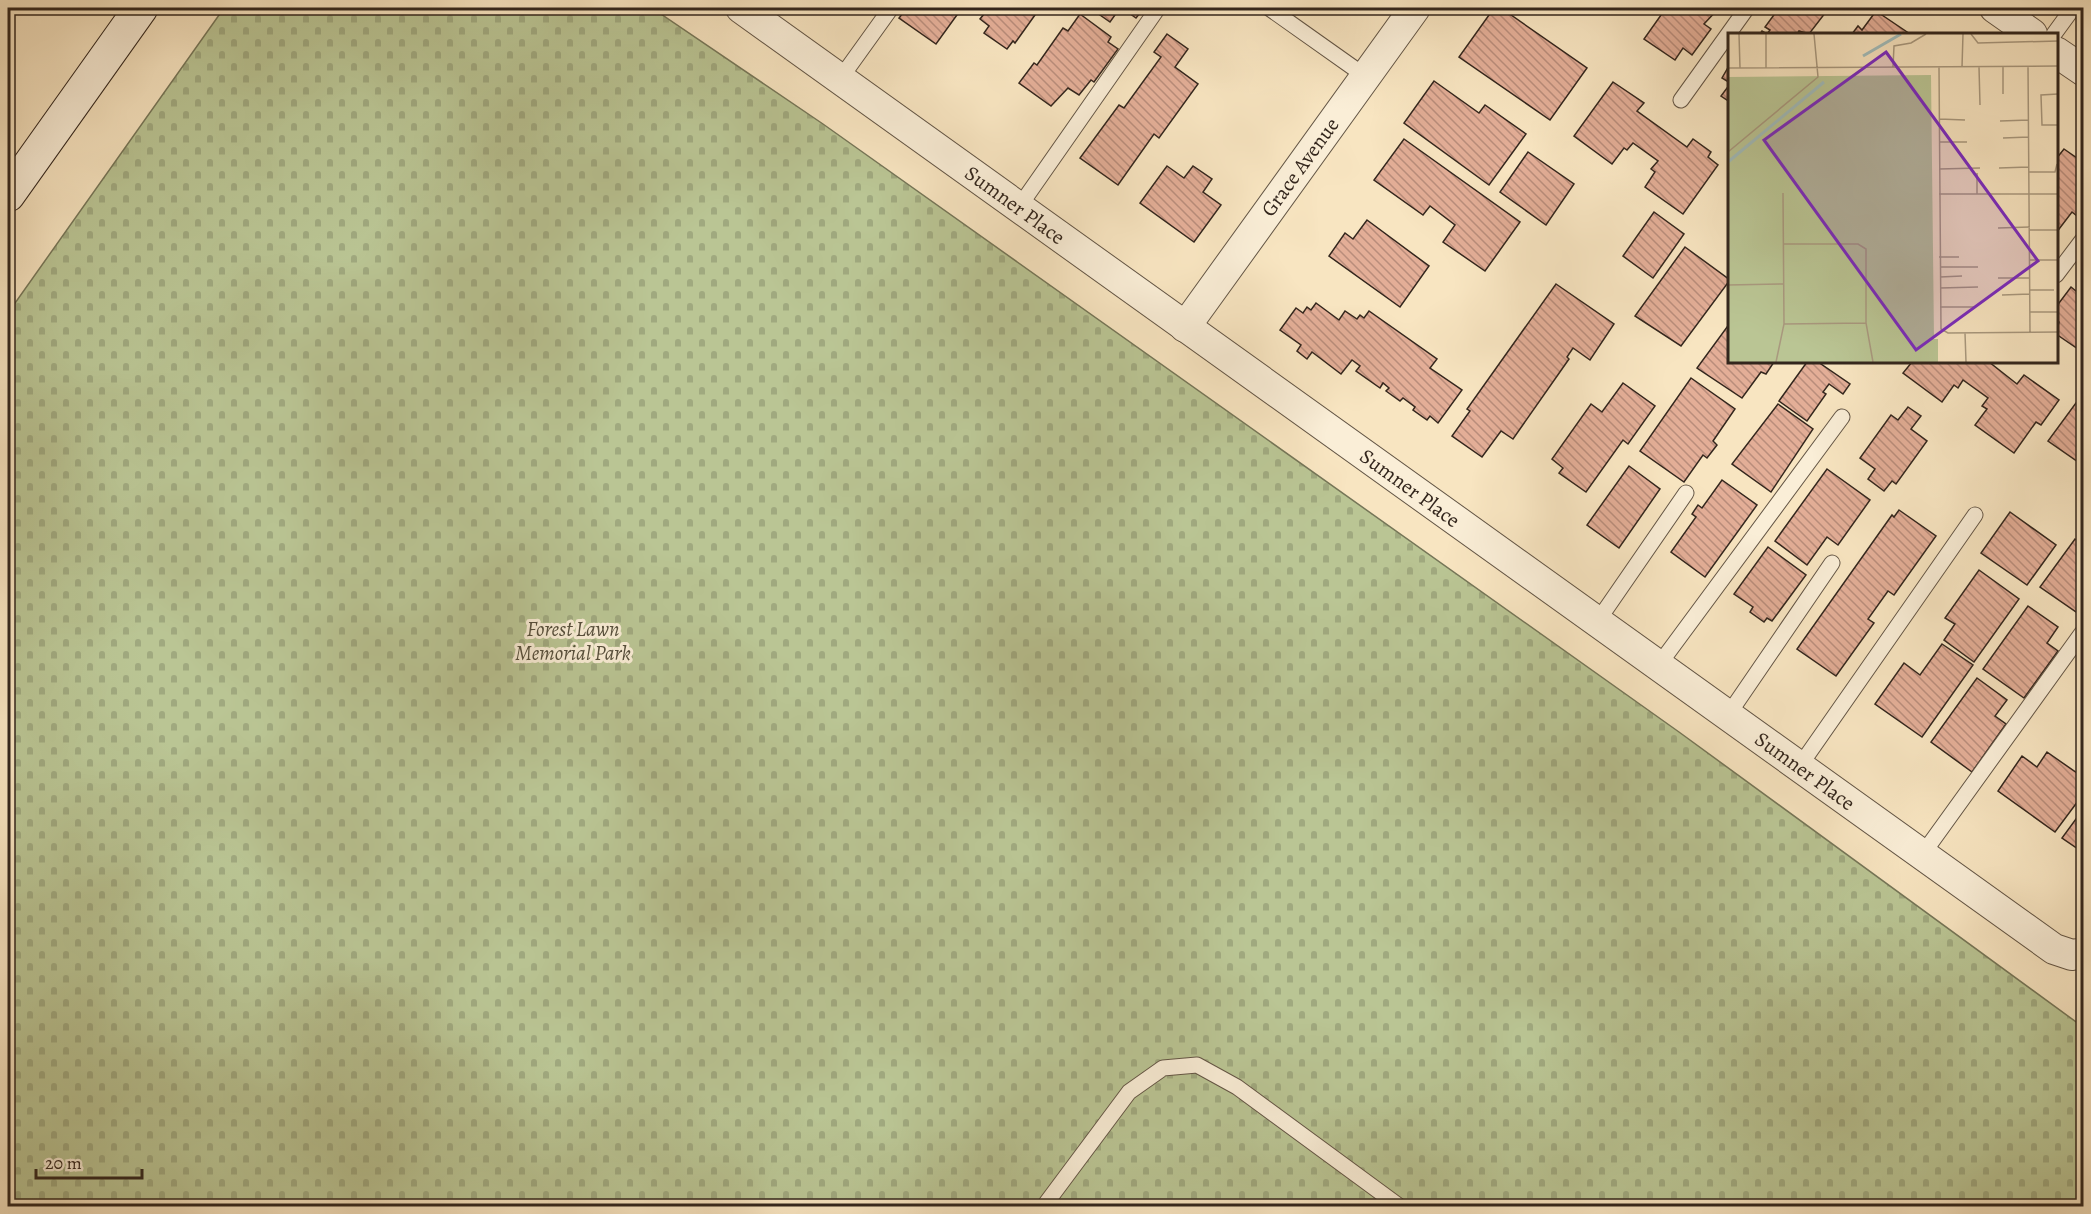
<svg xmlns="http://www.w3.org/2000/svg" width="2091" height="1214" font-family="Alegreya,serif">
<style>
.cemetery{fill:url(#cemetery-stones);stroke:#767658;stroke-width:1.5}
.building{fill:url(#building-back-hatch);stroke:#33261d;stroke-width:1.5}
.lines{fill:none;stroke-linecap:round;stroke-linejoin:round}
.service-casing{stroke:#645646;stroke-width:17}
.minor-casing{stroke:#645646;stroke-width:32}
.secondary-casing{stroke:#33261d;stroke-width:35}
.service{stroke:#faeed7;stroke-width:15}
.minor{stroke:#faeed7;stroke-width:30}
.secondary{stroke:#faeed7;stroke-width:33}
.labels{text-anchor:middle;stroke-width:6;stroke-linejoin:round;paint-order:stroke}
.street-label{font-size:21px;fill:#33261d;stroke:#faeed7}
.park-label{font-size:21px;font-style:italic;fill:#554e3b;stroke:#faeed7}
.inset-river{fill:none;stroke:#a1bdbc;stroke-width:3}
.inset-road{fill:none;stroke:#a9997f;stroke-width:1.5}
.view{fill:#7b2cbf;fill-opacity:0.15;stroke:#7b2cbf;stroke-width:3}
.inset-edge{fill:none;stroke:#33261d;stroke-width:3}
</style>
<defs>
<pattern id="cemetery-stones" width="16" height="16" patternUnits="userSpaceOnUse" patternTransform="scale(1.5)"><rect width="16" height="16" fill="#bac594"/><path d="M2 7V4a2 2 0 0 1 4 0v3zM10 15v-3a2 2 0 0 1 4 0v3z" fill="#a0a97f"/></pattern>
<pattern id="building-back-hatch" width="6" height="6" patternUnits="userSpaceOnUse" patternTransform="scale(1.5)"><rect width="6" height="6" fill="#e3ae97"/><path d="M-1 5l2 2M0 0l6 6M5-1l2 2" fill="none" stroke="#b98d7b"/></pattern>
</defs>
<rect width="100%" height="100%" fill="#f8e5c1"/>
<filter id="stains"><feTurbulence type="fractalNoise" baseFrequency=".00333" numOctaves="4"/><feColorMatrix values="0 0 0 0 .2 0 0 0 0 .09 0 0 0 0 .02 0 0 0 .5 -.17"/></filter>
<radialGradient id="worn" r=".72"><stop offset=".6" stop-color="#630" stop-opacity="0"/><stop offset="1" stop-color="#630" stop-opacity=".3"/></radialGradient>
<polygon class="cemetery" points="224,8 652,8 823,124 1679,732 2083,1027 2083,1206 8,1206 8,313"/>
<g class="building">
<polygon points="907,8 962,8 936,44 899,18"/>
<polygon points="989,8 1040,8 1015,43 1013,41 1007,49 984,33 989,26 980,19"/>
<polygon points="1090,8 1120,8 1110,22"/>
<polygon points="1122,8 1144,8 1136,18"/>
<polygon points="1494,8 1501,8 1587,68 1550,120 1459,57"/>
<polygon points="1666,8 1719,8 1704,24 1711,29 1692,55 1683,48 1675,60 1644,39"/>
<polygon points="1779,8 1829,8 1809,34 1799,31 1797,34 1760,34 1762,31 1767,34 1770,30 1765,27"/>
<polygon points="1876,11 1910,34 1852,34 1858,26 1862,30"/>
<polygon points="1080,14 1111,37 1108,42 1118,49 1094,82 1091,80 1079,95 1068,88 1051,106 1019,83 1034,63 1037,65 1063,28 1068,31"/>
<polygon points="1167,34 1188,49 1175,67 1198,84 1159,138 1154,134 1118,185 1080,158 1119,105 1124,108 1161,57 1154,52"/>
<polygon points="1730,64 1730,83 1722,78"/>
<polygon points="1434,81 1479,113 1485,105 1526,134 1489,185 1404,123"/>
<polygon points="1613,82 1644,103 1637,111 1687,147 1693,139 1711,152 1708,157 1718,165 1683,214 1645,187 1655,172 1651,169 1658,161 1633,143 1627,150 1624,148 1612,164 1574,136"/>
<polygon points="1730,84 1730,102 1721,96"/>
<polygon points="1404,139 1520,222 1485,271 1443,242 1455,225 1430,206 1423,215 1374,180"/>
<polygon points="2064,149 2084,163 2084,207 2077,216 2072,212 2056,233 2056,159"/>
<polygon points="1528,152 1574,184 1546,225 1500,192"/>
<polygon points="1167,166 1184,178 1193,166 1212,179 1203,192 1221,205 1194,242 1140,203"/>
<polygon points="1654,212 1684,234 1653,278 1623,256"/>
<polygon points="1367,220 1429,266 1400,307 1329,256 1345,233 1353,239"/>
<polygon points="1685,247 1730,280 1681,346 1635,316"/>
<polygon points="2084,281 2084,353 2056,334 2059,322 2056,320 2056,307 2071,287 2076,291"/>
<polygon points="1556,284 1614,324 1590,360 1573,348 1567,357 1569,359 1513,439 1501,431 1482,457 1452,436 1470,411 1467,409"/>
<polygon points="1316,303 1339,320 1345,311 1357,319 1360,315 1364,318 1369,311 1437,359 1430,368 1462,390 1438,423 1430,416 1427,420 1413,410 1415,407 1403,398 1400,401 1386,391 1389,388 1383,383 1380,388 1356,371 1360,366 1352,360 1341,374 1312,352 1307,359 1297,351 1301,345 1280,330 1296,308 1303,313 1307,307 1311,310"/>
<polygon points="1730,323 1730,362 1774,362 1766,374 1761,372 1742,398 1697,368"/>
<polygon points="1807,362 1818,362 1850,384 1843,394 1829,384 1823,392 1826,394 1807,421 1779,401"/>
<polygon points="1912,362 1989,362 2017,384 2024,375 2059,400 2041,425 2036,422 2014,453 1975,425 1987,409 1982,406 1988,398 1963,380 1958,388 1954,385 1942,402 1903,373"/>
<polygon points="1691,378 1735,409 1713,441 1717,445 1707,458 1703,455 1684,482 1640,451"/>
<polygon points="1623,383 1655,406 1628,444 1623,440 1586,492 1559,473 1563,468 1552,459 1591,404 1602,412"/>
<polygon points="2084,392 2084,466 2048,441"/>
<polygon points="1778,404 1813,429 1771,492 1732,464"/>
<polygon points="1908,407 1921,416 1911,429 1927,441 1896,484 1892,481 1884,491 1868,479 1875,469 1860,458 1891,415 1898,420"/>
<polygon points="1629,466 1660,489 1619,548 1587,525"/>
<polygon points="1827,469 1870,500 1838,545 1827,537 1807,565 1775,541"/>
<polygon points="1722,480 1757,505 1705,577 1671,552 1696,517 1692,514 1698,505 1702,508"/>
<polygon points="1899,510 1936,536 1894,595 1888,591 1868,619 1874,623 1836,676 1797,649 1892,515 1894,517"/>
<polygon points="2010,512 2056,545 2027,585 1981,553"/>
<polygon points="2075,539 2084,545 2082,616 2040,587"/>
<polygon points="1768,547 1806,575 1772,621 1767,618 1764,622 1750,612 1753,607 1734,594"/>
<polygon points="1979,570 2019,599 1974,662 1944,640 1955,624 1945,618"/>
<polygon points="2028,606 2058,627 2047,643 2058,651 2024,698 1983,669"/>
<polygon points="1942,644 1973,665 1922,737 1875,704 1904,663 1920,675"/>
<polygon points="1977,678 2007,700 1995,716 2006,724 1972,772 1931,742"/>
<polygon points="2047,752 2084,778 2084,793 2055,832 1998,791 2022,756 2037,767"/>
<polygon points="2084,808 2084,853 2062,838"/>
</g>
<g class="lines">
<g class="service-casing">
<g id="service">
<polyline points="1269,8 1365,76"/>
<polyline points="2054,34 2073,8"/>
<polyline points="840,79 891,8"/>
<polyline points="1681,100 1747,8"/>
<polyline points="1019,207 1158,8"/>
<polyline points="2056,275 2084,238"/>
<polyline points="1597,622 1686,493"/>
<polyline points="1658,666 1842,417"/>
<polyline points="1728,715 1832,563"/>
<polyline points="1799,767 1975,515"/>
<polyline points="1922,855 2082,633"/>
<polyline points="1044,1206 1129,1092 1163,1068 1197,1065 1237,1087 1399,1206"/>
</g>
</g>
<g class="minor-casing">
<g id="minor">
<polyline points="741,8 2054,949 2072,955 2084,953"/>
<polyline points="1995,8 2032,34"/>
<polyline points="2056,52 2084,71"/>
<polyline points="1185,327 1415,8"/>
</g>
</g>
<g class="secondary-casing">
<polyline id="secondary" points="8,195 141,8"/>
</g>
<use href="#service" class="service"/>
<use href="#minor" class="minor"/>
<use href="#secondary" class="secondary"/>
</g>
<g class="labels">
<g class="street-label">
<text transform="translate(1300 167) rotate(-54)" y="7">Grace Avenue</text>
<text transform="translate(1015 205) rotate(36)" y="7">Sumner Place</text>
<text transform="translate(1410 488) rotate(36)" y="7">Sumner Place</text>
<text transform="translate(1805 771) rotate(36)" y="7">Sumner Place</text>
</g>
<g class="park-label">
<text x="573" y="636">Forest Lawn<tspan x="573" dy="24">Memorial Park</tspan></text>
</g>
</g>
<g transform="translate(1728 33)">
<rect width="330" height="330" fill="#f8e5c1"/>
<path d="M203,42L206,306H210V329H0V44Z" fill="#bac594"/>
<path class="inset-river" d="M135,23L173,1M0,129L96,49"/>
<path class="inset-road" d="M11,1L12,35M38,1V35M243,1L250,10L330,8M300,33L302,299M165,34L166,13L183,10L198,1M211,34L213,296L220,300L330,299M234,34L235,1M251,34L252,72M275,34V61M0,35L330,33M330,61L313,62L314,92H330M211,86L237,87M272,88L301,87M275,105L301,104M211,109H239M0,119L90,44L86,1M271,135L301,134M211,136L252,135M301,139H327L329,131M249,140V161M211,161H330M270,195L302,194M302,197H330M55,211H130L138,216V290L145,329M211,224H231M302,227H330M212,234H250M212,244L234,243M270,245H302M0,252L55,251M212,255L250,254M302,257H326M274,262L302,261M212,274H246M302,279H330M56,291L138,290M237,300L238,329M48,329L56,291L55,160"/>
<path class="view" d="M158,19L310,228L188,317L36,107Z"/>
<rect width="330" height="330" class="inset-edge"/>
</g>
<rect width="2091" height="1214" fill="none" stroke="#f8e5c1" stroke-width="30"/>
<rect x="9" y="9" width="2073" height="1196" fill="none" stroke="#33261d" stroke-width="3"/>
<rect x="15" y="15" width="2061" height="1184" fill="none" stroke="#33261d" stroke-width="1.5"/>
<path d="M36 1169v9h106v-9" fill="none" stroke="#33261d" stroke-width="3"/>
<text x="45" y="1169" font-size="18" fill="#33261d" stroke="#faeed7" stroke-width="4.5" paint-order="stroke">20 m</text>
<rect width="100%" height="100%" filter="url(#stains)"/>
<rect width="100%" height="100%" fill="url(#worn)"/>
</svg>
